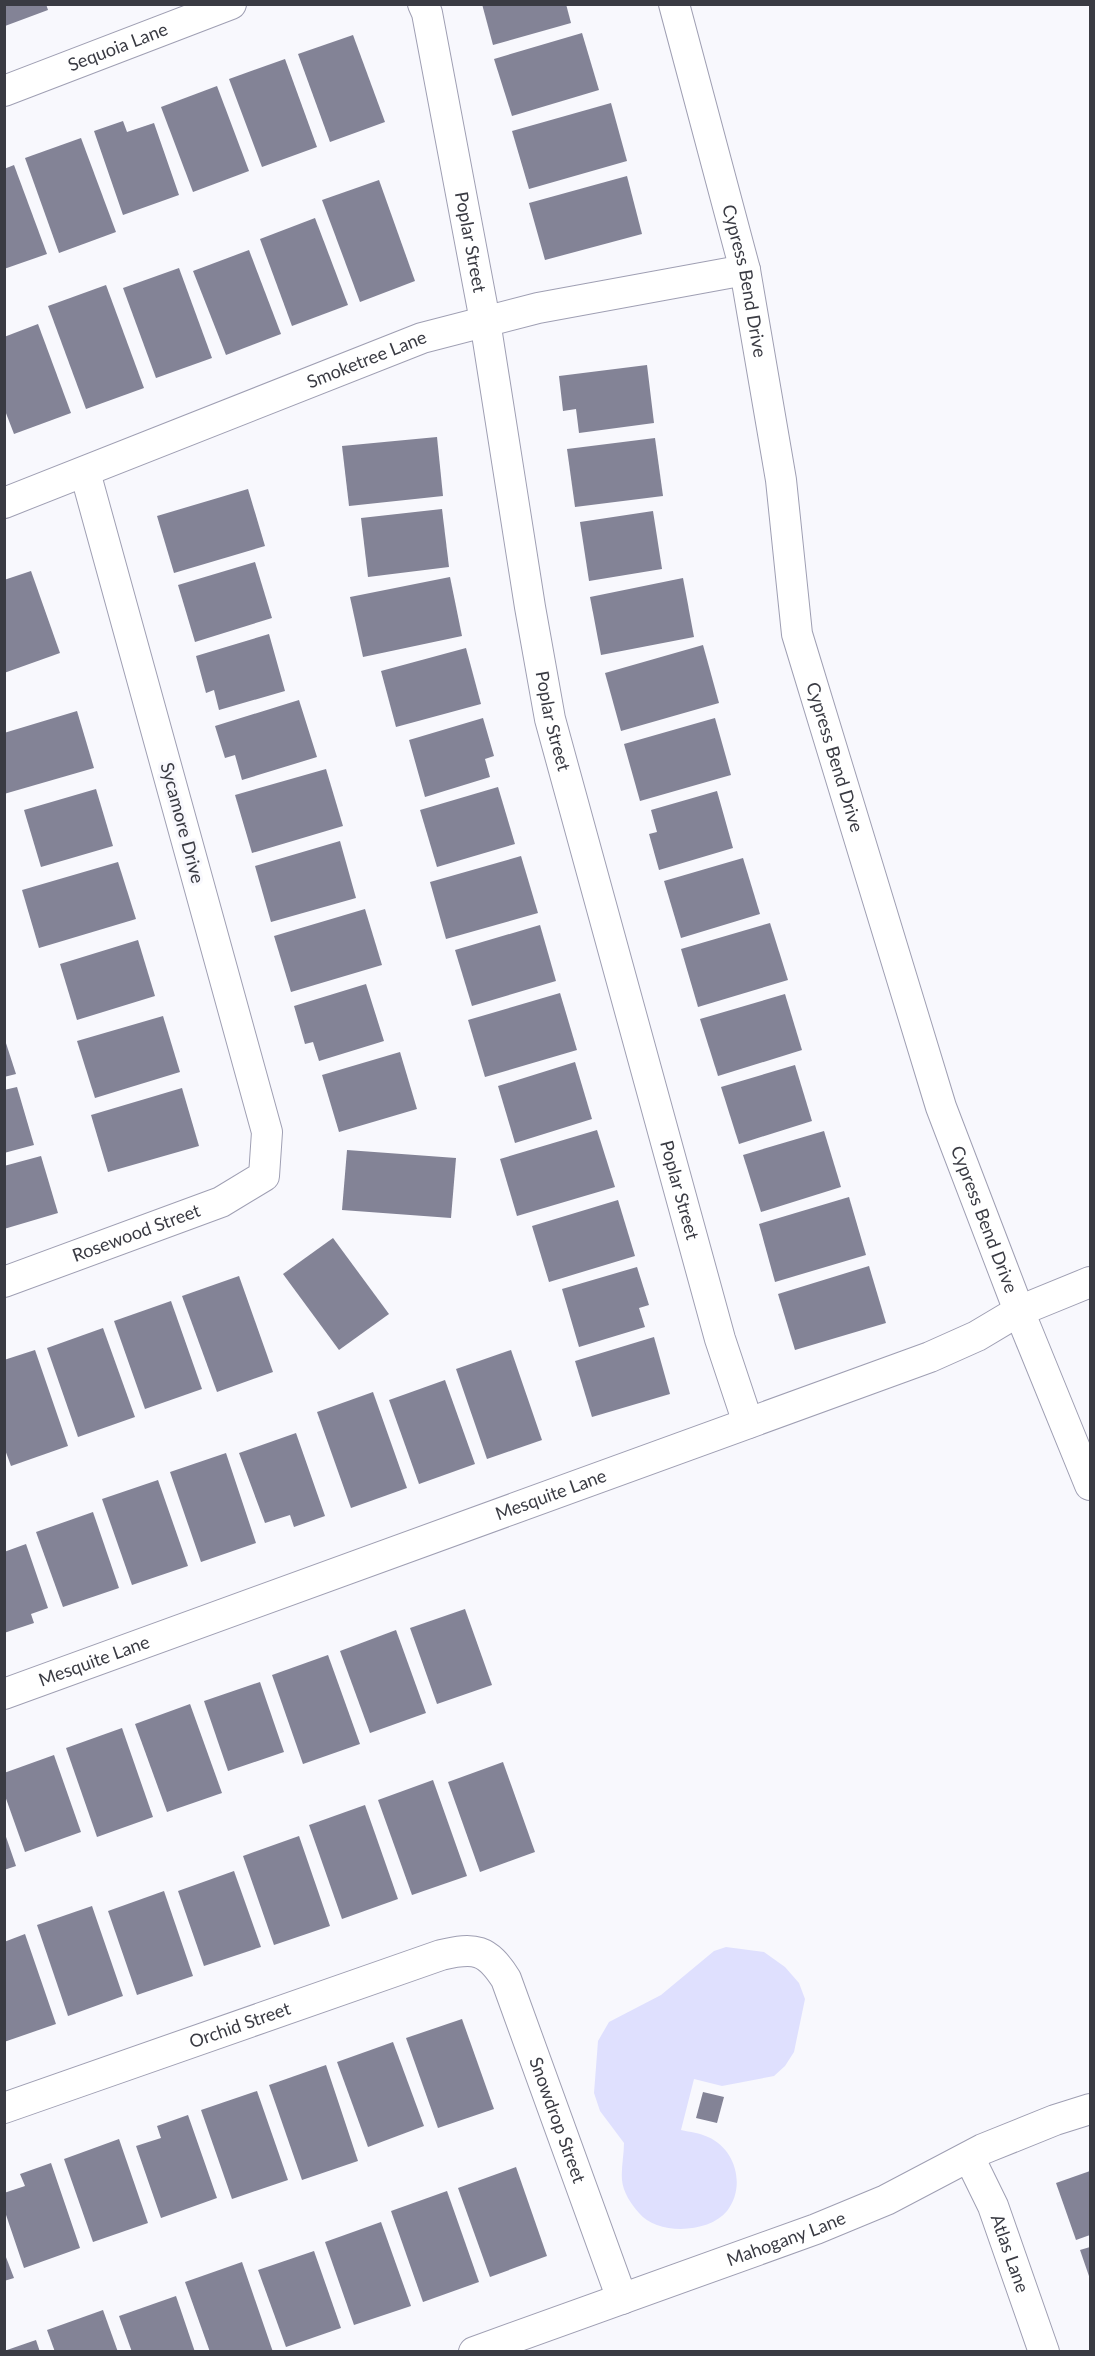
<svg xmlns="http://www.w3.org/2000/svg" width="1095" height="2356" font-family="Lato,sans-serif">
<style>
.green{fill:#dfe0fe}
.building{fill:#838396}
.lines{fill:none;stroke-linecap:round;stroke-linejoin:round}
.minor-casing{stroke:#9f9fb3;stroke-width:32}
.minor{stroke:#fff;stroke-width:30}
.labels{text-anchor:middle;stroke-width:6;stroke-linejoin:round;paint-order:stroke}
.street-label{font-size:18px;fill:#3a3b43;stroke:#f8f8fd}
</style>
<rect width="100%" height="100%" fill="#f8f8fd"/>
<path class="green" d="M726,1947L764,1952L785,1967L799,1983L805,1999L794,2052L785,2066L774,2076L722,2086L694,2079L681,2130C690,2132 700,2133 708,2137C736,2149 746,2187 727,2211C708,2234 657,2235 639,2213C631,2204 623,2192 622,2180C621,2168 624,2155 624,2143L600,2111L594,2093L598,2041L609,2022L661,1995L714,1951Z"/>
<g class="building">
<polygon points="5,4 46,4 48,10 5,26"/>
<polygon points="482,4 566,4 571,23 493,45"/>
<polygon points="582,33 599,90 512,116 494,59"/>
<polygon points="353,35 385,122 330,142 298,54"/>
<polygon points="285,59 317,147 262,167 229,79"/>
<polygon points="217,86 249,171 193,192 161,107"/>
<polygon points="611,103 627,161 529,189 512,131"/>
<polygon points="123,121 127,132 154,123 179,195 123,215 94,131"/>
<polygon points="81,138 116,232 59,253 25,158"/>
<polygon points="14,165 47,254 4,269 4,169"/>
<polygon points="627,176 642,234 545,260 529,203"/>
<polygon points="379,180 415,281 360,302 322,200"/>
<polygon points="315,218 348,305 292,326 260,239"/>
<polygon points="249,250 281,334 226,355 193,271"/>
<polygon points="179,268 212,358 156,378 123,288"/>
<polygon points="106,285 144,388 86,409 48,306"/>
<polygon points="38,324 71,413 14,434 4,408 4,337"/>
<polygon points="647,365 654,423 579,433 576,409 563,411 559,376"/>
<polygon points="437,437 443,496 349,506 342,446"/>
<polygon points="655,438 663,496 575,507 567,449"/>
<polygon points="248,489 265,546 174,573 157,516"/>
<polygon points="442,509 449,567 368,577 361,518"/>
<polygon points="653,511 662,569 589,581 580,522"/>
<polygon points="255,562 272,618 195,642 178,585"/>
<polygon points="31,571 60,653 4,673 4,580"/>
<polygon points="450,577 462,636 363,657 350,597"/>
<polygon points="683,578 694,637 601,655 590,597"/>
<polygon points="269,634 285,691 219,710 214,690 206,693 196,656"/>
<polygon points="703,645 719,703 621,731 605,673"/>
<polygon points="466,648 481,704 396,727 381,671"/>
<polygon points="299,700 317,757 242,780 235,755 225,758 215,726"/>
<polygon points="77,711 94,768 4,794 4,733"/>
<polygon points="483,718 494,756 485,759 490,777 425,797 409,740"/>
<polygon points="715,718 731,775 640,801 624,744"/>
<polygon points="326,769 343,826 252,853 235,795"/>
<polygon points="498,787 515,844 437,867 420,810"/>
<polygon points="96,789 113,846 41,867 24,810"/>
<polygon points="717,791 733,848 659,870 649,834 657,832 651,810"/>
<polygon points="340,841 356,898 271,922 255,866"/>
<polygon points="521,856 538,913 446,939 430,882"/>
<polygon points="743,858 760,914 681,938 664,881"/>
<polygon points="118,862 136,919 39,948 22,890"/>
<polygon points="365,909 382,965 291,992 274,936"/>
<polygon points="770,923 788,980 698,1007 681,949"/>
<polygon points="540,925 556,981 472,1006 455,950"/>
<polygon points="138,940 155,996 77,1020 60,964"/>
<polygon points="366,984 384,1041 319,1061 313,1042 305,1044 294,1006"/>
<polygon points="560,993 577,1050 485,1077 468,1020"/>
<polygon points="785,994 802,1050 718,1076 700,1019"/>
<polygon points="163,1016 180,1072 95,1098 77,1041"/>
<polygon points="4,1037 16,1074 4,1077"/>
<polygon points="400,1052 417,1109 339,1132 322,1075"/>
<polygon points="575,1062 592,1119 515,1143 498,1086"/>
<polygon points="795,1065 812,1121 739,1144 721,1087"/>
<polygon points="17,1087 34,1145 4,1153 4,1090"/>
<polygon points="182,1088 199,1146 108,1172 91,1115"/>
<polygon points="597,1130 615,1187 517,1216 500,1159"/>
<polygon points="824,1131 841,1187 761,1212 743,1155"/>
<polygon points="347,1150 456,1158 451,1218 342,1210"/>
<polygon points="41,1156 58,1213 4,1229 4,1166"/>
<polygon points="849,1197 866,1255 775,1282 759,1224"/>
<polygon points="618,1200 635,1256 549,1282 532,1226"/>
<polygon points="333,1238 389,1314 339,1350 283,1274"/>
<polygon points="869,1266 886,1323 795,1350 778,1294"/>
<polygon points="637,1267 649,1305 639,1308 645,1327 579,1347 562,1289"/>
<polygon points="239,1276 273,1372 217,1392 182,1296"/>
<polygon points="171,1301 202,1389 145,1409 114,1321"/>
<polygon points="103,1328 135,1417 78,1437 47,1348"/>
<polygon points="654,1337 670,1394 592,1417 575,1361"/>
<polygon points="35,1350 68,1446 11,1466 4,1447 4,1360"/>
<polygon points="511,1350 542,1440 487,1459 456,1369"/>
<polygon points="445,1380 475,1464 419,1484 389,1400"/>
<polygon points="373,1392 407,1488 351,1508 317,1412"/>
<polygon points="296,1433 325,1516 294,1527 290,1515 265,1523 239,1453"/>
<polygon points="226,1453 256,1543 201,1562 170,1472"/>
<polygon points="158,1480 188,1566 132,1585 102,1499"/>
<polygon points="93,1512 119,1588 63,1607 36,1532"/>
<polygon points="26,1544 48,1608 31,1614 34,1623 4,1633 4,1552"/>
<polygon points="465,1609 492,1685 437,1704 410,1628"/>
<polygon points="396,1630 426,1713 370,1733 340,1651"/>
<polygon points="328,1655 360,1744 303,1764 272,1675"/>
<polygon points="260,1682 284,1752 228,1771 204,1701"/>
<polygon points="190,1704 222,1793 167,1812 135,1724"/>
<polygon points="122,1728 153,1817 97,1837 66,1748"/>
<polygon points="54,1755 81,1832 25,1852 4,1793 4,1773"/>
<polygon points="503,1762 535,1852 480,1872 448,1782"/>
<polygon points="433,1780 467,1876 412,1895 378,1800"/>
<polygon points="365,1805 398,1899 342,1919 309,1825"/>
<polygon points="5,1834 16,1866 4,1870 4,1835"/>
<polygon points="299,1836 330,1926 274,1945 243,1856"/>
<polygon points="234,1871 261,1947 204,1966 178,1891"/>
<polygon points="164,1891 193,1976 137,1995 108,1911"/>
<polygon points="92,1906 123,1996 68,2016 37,1925"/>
<polygon points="25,1934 56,2024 4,2042 4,1942"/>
<polygon points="462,2019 494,2109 438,2128 406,2038"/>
<polygon points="393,2042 424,2126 368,2147 337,2062"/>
<polygon points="326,2065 358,2161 302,2180 269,2085"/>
<polygon points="257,2091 288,2180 232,2199 201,2110"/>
<polygon points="703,2092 724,2097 717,2123 696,2118"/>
<polygon points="188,2115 217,2198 161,2218 136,2146 161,2138 157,2126"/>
<polygon points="119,2139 148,2223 93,2242 64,2159"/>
<polygon points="51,2163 80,2248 24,2268 4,2209 4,2193 25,2186 20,2174"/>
<polygon points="516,2167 547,2256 490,2277 458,2188"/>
<polygon points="1090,2171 1090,2235 1076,2240 1056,2183"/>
<polygon points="447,2191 479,2282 423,2302 391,2211"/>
<polygon points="381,2222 411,2306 354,2325 325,2242"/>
<polygon points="1090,2247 1090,2279 1080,2250"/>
<polygon points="314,2251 341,2328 286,2347 258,2270"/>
<polygon points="4,2252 14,2278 4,2281"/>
<polygon points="242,2262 273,2352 210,2352 185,2282"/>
<polygon points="176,2296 195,2352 132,2352 119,2316"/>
<polygon points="103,2310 118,2352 55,2352 47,2330"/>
<polygon points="36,2340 40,2352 4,2352 4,2351"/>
</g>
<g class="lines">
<g class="minor-casing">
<g id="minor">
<path id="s1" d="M423,4L427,13L485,321L530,607L550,719L720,1339L748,1423"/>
<path id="s2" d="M674,4L745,270L781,480L797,634L941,1107L1019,1311L1090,1485"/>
<path id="s3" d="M4,91L231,4"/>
<path id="s4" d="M4,503L422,338L538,308L745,270"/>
<path id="s5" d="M4,1282L221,1202L264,1176L267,1132L85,472"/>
<path id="s6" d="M4,1694L930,1357L977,1336L1019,1311L1090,1282"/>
<path id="s7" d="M4,2108L441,1955C475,1947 487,1949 506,1979L622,2299"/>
<path id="s8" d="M969,2157L993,2206L1044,2352"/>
<path id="s9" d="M474,2352L816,2229L886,2200L983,2149L1055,2120L1090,2109"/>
</g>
</g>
<use href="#minor" class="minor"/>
</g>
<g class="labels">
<g class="street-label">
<text dy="6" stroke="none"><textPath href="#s3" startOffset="122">Sequoia Lane</textPath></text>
<text dy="6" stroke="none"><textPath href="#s1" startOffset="243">Poplar Street</textPath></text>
<text dy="6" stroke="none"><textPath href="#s2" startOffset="286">Cypress Bend Drive</textPath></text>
<text dy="6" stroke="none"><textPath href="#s4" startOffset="390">Smoketree Lane</textPath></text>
<text dy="6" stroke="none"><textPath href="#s1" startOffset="729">Poplar Street</textPath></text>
<text dy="6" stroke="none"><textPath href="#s2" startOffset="772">Cypress Bend Drive</textPath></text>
<text transform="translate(182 823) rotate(75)" y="6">Sycamore Drive</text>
<text dy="6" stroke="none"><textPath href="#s1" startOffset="1215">Poplar Street</textPath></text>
<text dy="6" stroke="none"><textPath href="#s2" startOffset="1258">Cypress Bend Drive</textPath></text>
<text dy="6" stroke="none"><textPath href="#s5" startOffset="141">Rosewood Street</textPath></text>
<text dy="6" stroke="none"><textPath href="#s6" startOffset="582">Mesquite Lane</textPath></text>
<text dy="6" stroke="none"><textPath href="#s6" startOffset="96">Mesquite Lane</textPath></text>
<text dy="6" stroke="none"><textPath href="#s7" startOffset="250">Orchid Street</textPath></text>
<text dy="6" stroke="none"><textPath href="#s7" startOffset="690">Snowdrop Street</textPath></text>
<text dy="6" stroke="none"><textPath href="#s9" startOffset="332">Mahogany Lane</textPath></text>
<text dy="6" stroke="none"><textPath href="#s8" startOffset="105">Atlas Lane</textPath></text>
</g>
</g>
<rect width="1095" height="2356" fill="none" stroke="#3a3b43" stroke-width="12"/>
</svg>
